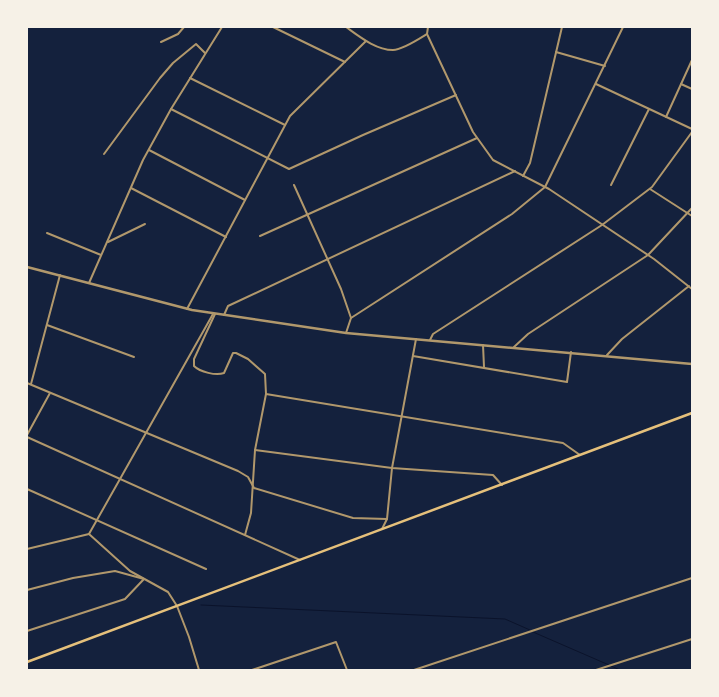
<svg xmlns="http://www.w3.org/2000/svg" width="719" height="697" font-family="Inter,sans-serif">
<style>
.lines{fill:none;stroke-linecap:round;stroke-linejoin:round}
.stream{stroke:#0b132b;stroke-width:1}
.minor{stroke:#b1986c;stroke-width:2}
.tertiary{stroke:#b1986c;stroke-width:2.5}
.secondary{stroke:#e5c07b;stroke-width:2.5}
</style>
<rect width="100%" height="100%" fill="#14213d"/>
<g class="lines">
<g class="stream">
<polyline points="201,605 505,619 530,630"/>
<polyline points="533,632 609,665"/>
<polyline points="611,666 620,670"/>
</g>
<g class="minor">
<polyline points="273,27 345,62"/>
<path d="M346,27C360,37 376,50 393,50C402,50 419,39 427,34"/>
<polyline points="427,34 473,132 493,160 549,189 654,259 692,289"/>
<polyline points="427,34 428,27"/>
<polyline points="161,42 178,34 184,27"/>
<polyline points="556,52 605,66"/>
<polyline points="190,78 285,125"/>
<polyline points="596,84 692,129"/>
<polyline points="681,84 692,89"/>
<polyline points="171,109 289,169 363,135 456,95"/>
<polyline points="666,117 692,60"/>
<polyline points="149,150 245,200"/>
<polyline points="104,154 160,78 173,63 196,44 205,53"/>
<polyline points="523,176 530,163 562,27"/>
<polyline points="294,185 341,289 351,318"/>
<polyline points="611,185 649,109"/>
<polyline points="131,188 226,237"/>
<polyline points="650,189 692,216"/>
<polyline points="47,233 101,255"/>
<polyline points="260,236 477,138"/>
<polyline points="108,242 145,224"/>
<polyline points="89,283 143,160 171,109 222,27"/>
<polyline points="187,309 290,116 366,41"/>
<path d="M215,314L194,359V366C200,372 216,376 224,373L233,353H236L248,359L265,374L266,394L255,450L251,513L245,535"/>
<polyline points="224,315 228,306 515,171"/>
<polyline points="47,325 134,357"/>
<polyline points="346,333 351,318 512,214 545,187 623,27"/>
<polyline points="430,340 433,334 602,225 652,187 692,132"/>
<polyline points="483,345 484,367"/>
<polyline points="514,347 528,334 648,255 692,208"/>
<polyline points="607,355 622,339 689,286"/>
<polyline points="413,356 567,382 571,352"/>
<polyline points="27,383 238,471 248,477 254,488 353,518 387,519"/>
<polyline points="31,384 60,275"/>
<polyline points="266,394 563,443 580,455"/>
<polyline points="27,435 50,393"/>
<polyline points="27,437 300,560"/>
<polyline points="255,450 392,468 493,475 502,485"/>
<polyline points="27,489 206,569"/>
<polyline points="382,529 387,519 392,468 416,339"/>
<polyline points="89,534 213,314"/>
<polyline points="89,534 130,571 168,592 177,606 189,637 199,670"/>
<polyline points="27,549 89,534"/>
<polyline points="27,590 73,578 115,571 144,579 125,599 27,631"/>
<polyline points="252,670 336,642 347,670"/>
<polyline points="414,670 692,578"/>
<polyline points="596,670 692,639"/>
</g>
<polyline class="tertiary" points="27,267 192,310 346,333 692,364"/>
<polyline class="secondary" points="27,662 692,413"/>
</g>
<rect width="719" height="697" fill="none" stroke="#f6f1e7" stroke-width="56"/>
</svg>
